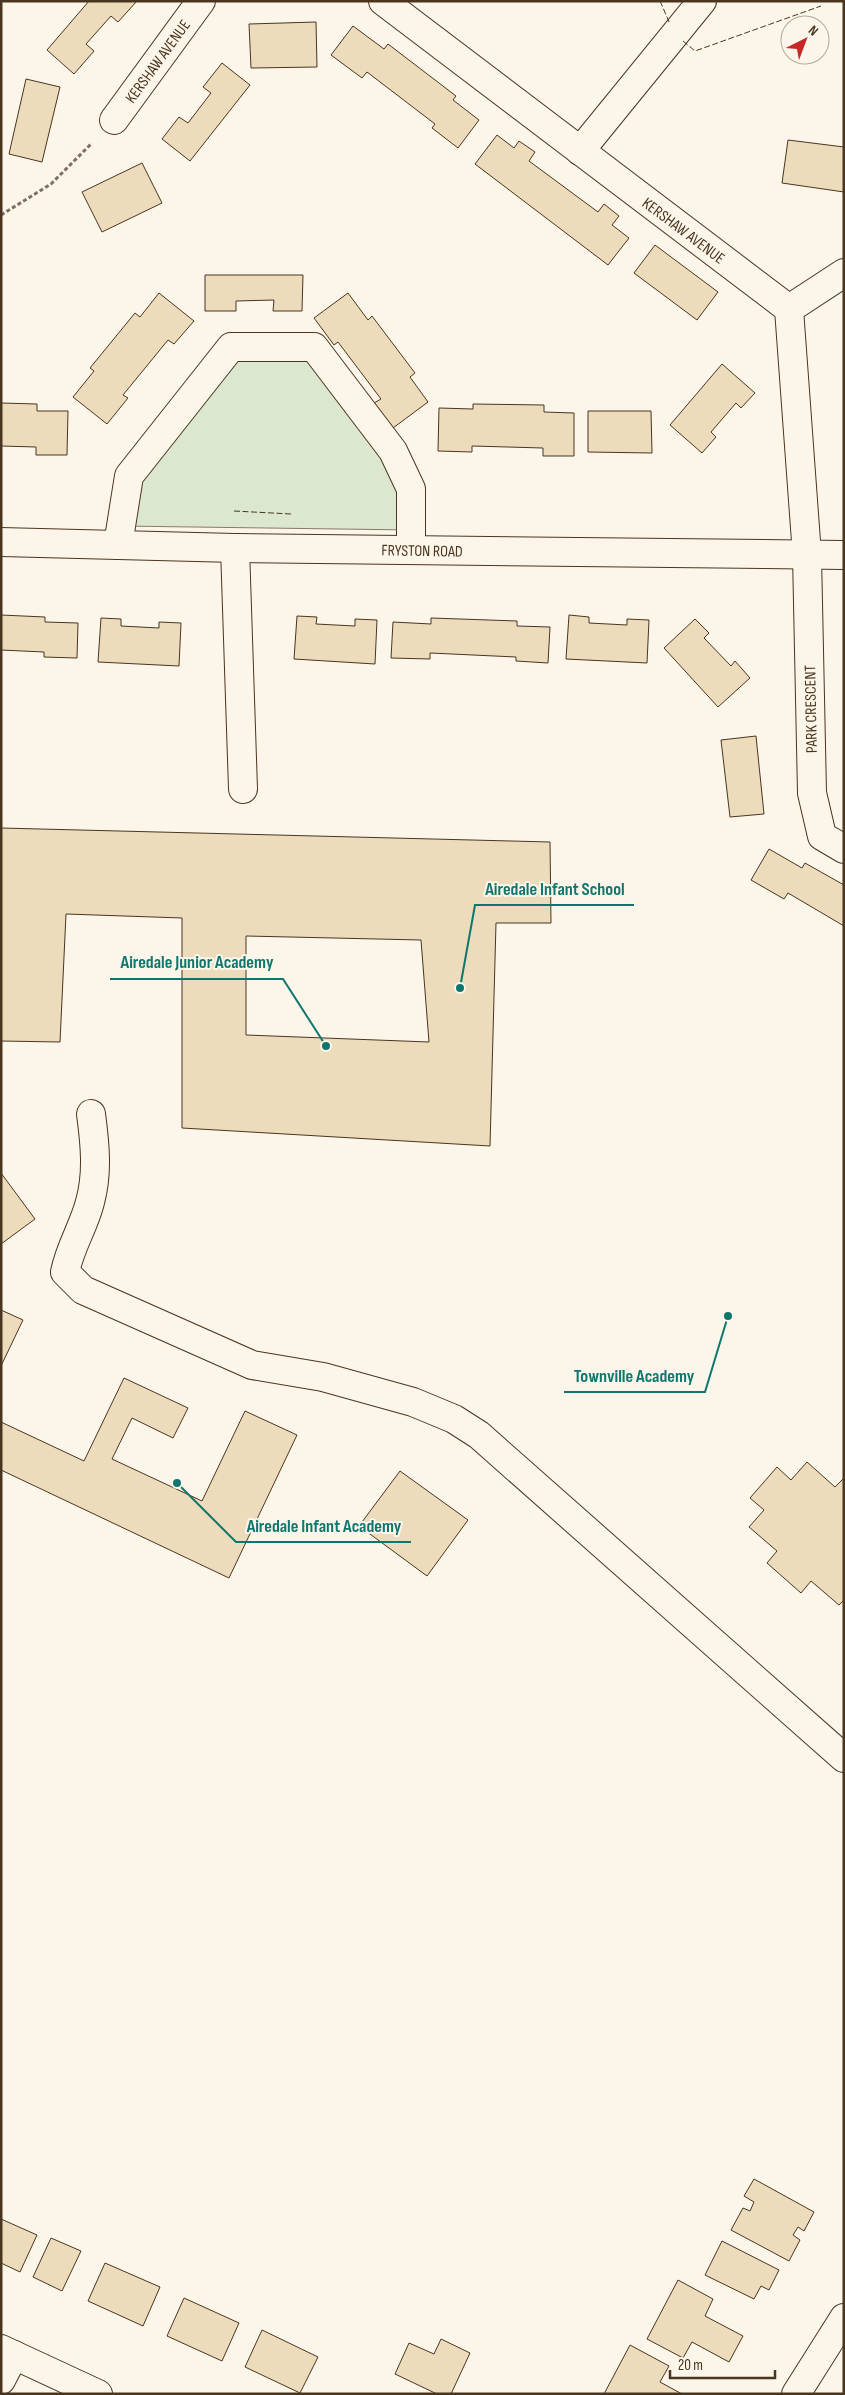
<svg xmlns="http://www.w3.org/2000/svg" width="845" height="2395" font-family="'Sofia Sans Condensed',sans-serif">
<style>
.green{fill:#dce7d0;stroke:#887966}
.building{fill:#ecdcbc;stroke:#4a3520;fill-rule:evenodd}
.lines{fill:none;stroke-linecap:round;stroke-linejoin:round}
.minor-casing{stroke:#4a3520;stroke-width:30}
.path{stroke:#7f6f5c;stroke-width:3;stroke-dasharray:4 2.5;stroke-linecap:butt}
.minor{stroke:#fbf6e9;stroke-width:28}
.fence{stroke:#4a3520;stroke-width:1;stroke-dasharray:6 2.5;stroke-linecap:butt}
.labels{text-anchor:middle;stroke-width:4;stroke-linejoin:round;paint-order:stroke}
.street-label{font-size:16px;fill:#4a3520;stroke:#fbf6e9}
.leader{fill:none;stroke:#0f766e;stroke-width:2}
.callout-dot{fill:#0f766e;stroke:#fbf6e9;stroke-width:2}
.callout-label{font-size:18px;text-anchor:middle;font-weight:bold;fill:#0f766e;stroke:#fbf6e9;stroke-width:4;stroke-linejoin:round;paint-order:stroke}
</style>
<rect width="100%" height="100%" fill="#fbf6e9"/>
<polygon class="green" points="231,347 314,347 393,451 411,530 121,526 129,476"/>
<g class="building">
<polygon points="89,1 137,1 118,22 111,16 86,44 94,51 74,74 47,50"/>
<polygon points="316,22 317,67 251,68 249,24"/>
<polygon points="353,26 384,49 388,44 456,96 453,100 479,120 458,148 432,128 435,124 367,72 362,78 331,55"/>
<polygon points="222,63 250,85 190,161 162,139 179,117 188,123 211,93 203,87"/>
<polygon points="26,79 60,87 42,162 9,154"/>
<polygon points="497,135 514,148 519,141 535,152 529,161 598,212 604,204 619,216 612,225 629,238 608,265 475,164"/>
<polygon points="788,140 844,147 844,192 782,183"/>
<polygon points="142,163 162,203 102,232 82,192"/>
<polygon points="655,245 718,292 697,320 634,273"/>
<polygon points="205,275 303,275 302,311 273,311 274,300 236,301 236,311 205,311"/>
<polygon points="159,293 194,321 174,344 168,340 123,395 128,398 107,424 73,397 94,371 90,368 135,313 140,317"/>
<polygon points="348,293 368,320 372,316 415,373 410,377 428,402 393,428 374,403 381,399 338,342 334,345 314,318"/>
<polygon points="722,364 755,393 741,408 736,403 711,432 716,437 702,453 670,425"/>
<polygon points="1,403 37,404 37,411 68,411 67,455 36,455 36,447 1,446"/>
<polygon points="473,404 544,405 544,412 574,413 574,456 543,456 543,448 472,446 472,452 438,451 439,408 473,409"/>
<polygon points="588,411 651,411 652,453 588,452"/>
<polygon points="1,615 45,617 45,622 78,623 77,658 44,657 44,652 1,650"/>
<polygon points="569,615 589,617 589,623 627,625 627,619 649,620 647,663 566,659"/>
<polygon points="297,616 317,617 316,624 355,626 355,619 377,620 375,664 294,659"/>
<polygon points="101,618 121,619 121,626 159,628 159,622 181,623 179,666 98,662"/>
<polygon points="431,618 517,621 517,626 550,627 548,663 516,661 516,657 430,653 430,659 391,658 393,622 431,624"/>
<polygon points="695,619 709,633 704,638 731,666 735,661 750,678 718,707 664,648"/>
<polygon points="756,736 764,814 730,817 721,740"/>
<path d="M1,828L550,842L551,923H496L490,1146L182,1128V918L66,914L60,1042L1,1041ZM246,936L421,940L429,1042L246,1035Z"/>
<polygon points="769,849 802,868 805,863 844,885 844,926 788,893 784,899 751,880"/>
<polygon points="1,1173 35,1219 1,1244"/>
<polygon points="1,1310 23,1320 1,1366"/>
<polygon points="124,1378 188,1408 173,1438 132,1418 112,1459 202,1501 245,1411 297,1435 229,1578 1,1470 1,1422 84,1461"/>
<polygon points="807,1462 835,1487 844,1478 844,1600 839,1605 811,1581 801,1593 767,1563 777,1551 749,1527 764,1510 750,1498 777,1467 791,1480"/>
<polygon points="400,1471 468,1520 427,1576 359,1526"/>
<polygon points="754,2179 814,2212 804,2231 798,2227 793,2235 800,2240 789,2261 731,2230 743,2208 750,2211 754,2202 744,2196"/>
<polygon points="1,2219 37,2235 20,2272 1,2263"/>
<polygon points="51,2238 81,2251 62,2291 33,2277"/>
<polygon points="722,2241 779,2270 769,2290 761,2286 754,2299 705,2275"/>
<polygon points="105,2263 160,2287 143,2326 88,2301"/>
<polygon points="678,2280 713,2299 705,2316 743,2336 729,2362 692,2342 683,2358 647,2339"/>
<polygon points="184,2298 239,2323 222,2361 167,2336"/>
<polygon points="262,2330 318,2357 300,2393 245,2367"/>
<polygon points="441,2339 470,2353 451,2394 437,2394 395,2374 409,2343 434,2354"/>
<polygon points="630,2345 669,2366 660,2382 682,2394 604,2394"/>
</g>
<g class="lines">
<g class="minor-casing">
<g id="minor">
<polyline points="383,1 789,309 807,555 812,793 822,836 844,849"/>
<polyline points="114,120 201,1"/>
<polyline points="580,151 702,1"/>
<polyline points="789,309 844,273"/>
<polyline points="1,542 235,548 844,555"/>
<polyline points="118,545 129,476 231,347 314,347 393,451 411,489 411,550"/>
<polyline points="235,548 243,789"/>
<path d="M91,1114C95,1144 98,1173 90,1202C84,1226 70,1247 65,1272L83,1290L252,1365L323,1377L413,1402L454,1419L479,1435L844,1758"/>
<polyline points="1,2349 98,2394"/>
<polyline points="1,2380 14,2355"/>
<polyline points="796,2394 844,2318"/>
</g>
</g>
<polyline class="path" points="1,215 51,184 92,143"/>
<use href="#minor" class="minor"/>
<g class="fence">
<polyline points="660,1 670,24"/>
<polyline points="683,41 695,51 821,6"/>
<polyline points="234,511 291,514"/>
</g>
</g>
<g class="labels">
<g class="street-label">
<text transform="translate(157 61) rotate(-54)" y="6">KERSHAW AVENUE</text>
<text transform="translate(684 230) rotate(37)" y="6">KERSHAW AVENUE</text>
<text transform="translate(422 550) rotate(1)" y="6">FRYSTON ROAD</text>
<text transform="translate(810 709) rotate(-91)" y="6">PARK CRESCENT</text>
</g>
</g>
<path class="leader" d="M460 988L475 905H634M326 1046L283 979H110M728 1316L705 1392H564M177 1483L236 1542H411"/>
<g class="callout-dot">
<circle cx="460" cy="988" r="5"/>
<circle cx="326" cy="1046" r="5"/>
<circle cx="728" cy="1316" r="5"/>
<circle cx="177" cy="1483" r="5"/>
</g>
<g class="callout-label">
<text x="555" y="895">Airedale Infant School</text>
<text x="197" y="968">Airedale Junior Academy</text>
<text x="634" y="1382">Townville Academy</text>
<text x="324" y="1532">Airedale Infant Academy</text>
</g>
<rect width="845" height="2395" fill="none" stroke="#4a3520" stroke-width="5"/>
<g transform="translate(805 40) rotate(42)"><circle r="24" fill="#fbf6e9" stroke="#b4a999"/>
<path d="M0-4L9 19L0 12L-9 19Z" fill="#c62828"/>
<text y="-8" font-size="14" font-weight="bold" text-anchor="middle" fill="#4a3520">N</text>
</g>
<path d="M670 2370v8h105v-8" fill="none" stroke="#4a3520" stroke-width="2.5"/>
<text x="678" y="2370" font-size="15" fill="#4a3520" stroke="#fbf6e9" stroke-width="4" paint-order="stroke">20 m</text>
</svg>
